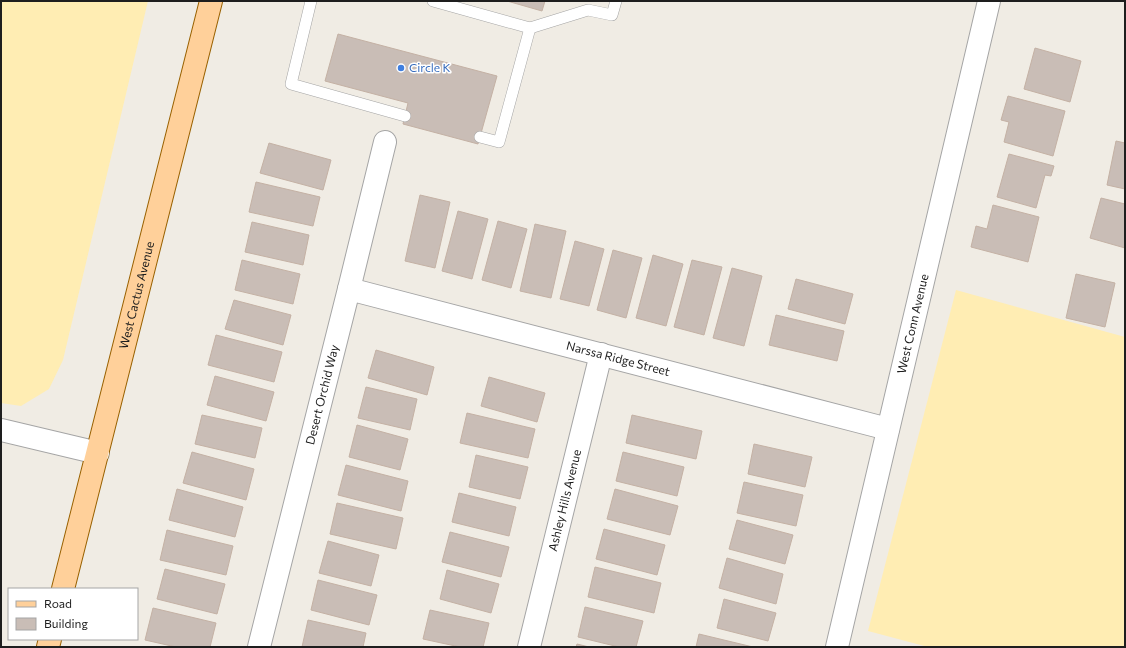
<svg xmlns="http://www.w3.org/2000/svg" width="1126" height="648" font-family="Commissioner,sans-serif">
<style>
.sand{fill:#ffedb3}
.building{fill:#c9bdb6;stroke:#c4b1a4}
.lines{fill:none;stroke-linecap:round;stroke-linejoin:round}
.service-casing{stroke:#a5a5a5;stroke-width:12}
.minor-casing{stroke:#a5a5a5;stroke-width:24}
.primary-casing{stroke:#996100;stroke-width:24}
.service{stroke:#fff;stroke-width:11}
.minor{stroke:#fff;stroke-width:22}
.primary{stroke:#ffd09a;stroke-width:22}
.shop-dot{fill:#3f7fe0;stroke:#fff;stroke-width:1.5}
.labels{text-anchor:middle;stroke-width:3;stroke-linejoin:round;paint-order:stroke}
.shop-label{font-size:12px;fill:#366cbe;stroke:#fff;text-anchor:start}
.street-label{font-size:12px;fill:#1e1e1e;stroke:#fff}
</style>
<rect width="100%" height="100%" fill="#f0ece4"/>
<g class="sand">
<polygon points="1,1 148,1 63,360 49,389 21,406 1,403"/>
<polygon points="956,290 1125,337 1125,647 928,647 868,631"/>
</g>
<g class="building">
<polygon points="507,1 545,1 542,11"/>
<polygon points="338,34 497,76 478,144 403,124 408,103 325,81"/>
<polygon points="1035,48 1081,61 1070,102 1024,89"/>
<polygon points="1008,96 1065,111 1053,156 1004,142 1009,122 1001,120"/>
<polygon points="1116,141 1125,143 1125,189 1107,185"/>
<polygon points="269,143 331,160 323,190 260,173"/>
<polygon points="1009,154 1054,166 1051,176 1045,175 1036,208 997,197"/>
<polygon points="256,182 320,197 313,226 249,212"/>
<polygon points="420,195 450,202 435,268 405,261"/>
<polygon points="1101,198 1125,204 1125,248 1090,238"/>
<polygon points="993,205 1039,217 1028,262 971,247 976,226 987,229"/>
<polygon points="458,211 488,219 472,279 442,271"/>
<polygon points="498,221 527,229 511,288 482,280"/>
<polygon points="252,222 309,235 303,265 245,252"/>
<polygon points="535,224 566,231 551,298 520,291"/>
<polygon points="575,241 604,249 589,306 560,299"/>
<polygon points="613,250 642,258 626,318 597,310"/>
<polygon points="653,255 683,264 666,326 636,318"/>
<polygon points="242,260 300,274 293,304 235,290"/>
<polygon points="692,260 722,267 704,335 674,327"/>
<polygon points="732,268 762,276 744,346 713,338"/>
<polygon points="1076,274 1115,283 1105,327 1066,318"/>
<polygon points="796,279 853,294 845,324 788,309"/>
<polygon points="234,300 291,315 283,345 225,329"/>
<polygon points="776,315 844,331 837,361 769,345"/>
<polygon points="216,335 282,352 274,382 208,365"/>
<polygon points="376,350 434,367 427,395 368,378"/>
<polygon points="215,376 274,392 266,421 207,405"/>
<polygon points="489,377 545,393 537,422 481,406"/>
<polygon points="366,387 417,399 410,430 358,418"/>
<polygon points="467,413 535,429 528,458 460,443"/>
<polygon points="202,415 262,428 255,458 195,444"/>
<polygon points="632,415 702,431 696,459 626,443"/>
<polygon points="357,425 408,439 400,470 349,457"/>
<polygon points="754,444 812,457 805,487 748,474"/>
<polygon points="192,452 254,469 246,500 183,483"/>
<polygon points="623,452 684,467 677,496 616,481"/>
<polygon points="476,455 528,467 520,499 469,487"/>
<polygon points="346,465 408,481 401,511 338,495"/>
<polygon points="744,482 803,495 796,526 737,513"/>
<polygon points="177,489 243,507 235,537 169,520"/>
<polygon points="615,489 678,506 670,535 607,519"/>
<polygon points="459,493 516,507 509,536 452,522"/>
<polygon points="337,503 403,518 396,549 330,534"/>
<polygon points="737,520 793,535 785,564 729,549"/>
<polygon points="604,529 665,545 657,575 596,559"/>
<polygon points="167,530 233,546 226,575 160,560"/>
<polygon points="450,532 509,547 501,577 442,562"/>
<polygon points="328,541 379,555 371,586 319,573"/>
<polygon points="727,558 783,574 776,604 719,588"/>
<polygon points="595,567 661,583 654,613 588,597"/>
<polygon points="165,569 225,584 217,614 157,599"/>
<polygon points="447,570 499,584 491,613 440,599"/>
<polygon points="318,580 377,595 369,625 311,610"/>
<polygon points="724,599 776,613 768,641 717,628"/>
<polygon points="585,607 643,621 636,647 619,647 578,637"/>
<polygon points="153,608 216,623 210,647 176,647 145,640"/>
<polygon points="430,610 489,623 483,647 460,647 423,639"/>
<polygon points="308,620 366,633 363,647 302,647"/>
<polygon points="699,634 753,647 696,647"/>
<polygon points="577,644 589,647 576,647"/>
</g>
<g class="lines">
<g class="service-casing">
<g id="service">
<polyline points="311,1 291,84 405,116"/>
<polyline points="433,1 530,28 588,10 612,15 616,1"/>
<polyline points="480,137 499,142 530,28"/>
</g>
</g>
<g class="minor-casing">
<g id="minor">
<path id="s1" d="M349,289L888,429"/>
<polyline points="1,430 98,453"/>
<path id="s2" d="M259,647L349,289L385,142"/>
<path id="s3" d="M529,647L601,354"/>
<path id="s4" d="M837,647L989,1"/>
</g>
</g>
<g class="primary-casing">
<g id="primary">
<path id="s5" d="M63,589L211,1"/>
<polyline points="48,647 50,639"/>
</g>
</g>
<use href="#service" class="service"/>
<use href="#minor" class="minor"/>
<use href="#primary" class="primary"/>
</g>
<circle class="shop-dot" cx="401" cy="68" r="4"/>
<g class="labels">
<g class="shop-label">
<text x="409" y="72">Circle K</text>
</g>
<g class="street-label">
<text dy="4" stroke="none"><textPath href="#s5" startOffset="303">West Cactus Avenue</textPath></text>
<text dy="4" stroke="none"><textPath href="#s4" startOffset="332">West Conn Avenue</textPath></text>
<text dy="4" stroke="none"><textPath href="#s1" startOffset="278">Narssa Ridge Street</textPath></text>
<text dy="4" stroke="none"><textPath href="#s2" startOffset="260">Desert Orchid Way</textPath></text>
<text dy="4" stroke="none"><textPath href="#s3" startOffset="151">Ashley Hills Avenue</textPath></text>
</g>
</g>
<rect width="1126" height="648" fill="none" stroke="#1e1e1e" stroke-width="4"/>
<rect x="8" y="588" width="130" height="52" fill="#ffffff" stroke="#a5a5a5"/>
<rect x="16" y="601" width="20" height="6" fill="#ffd09a" stroke="#a5a5a5"/>
<text x="44" y="608" font-size="12" fill="#1e1e1e">Road</text>
<rect x="16" y="618" width="20" height="12" fill="#c9bdb6" stroke="#a5a5a5"/>
<text x="44" y="628" font-size="12" fill="#1e1e1e">Building</text>
</svg>
